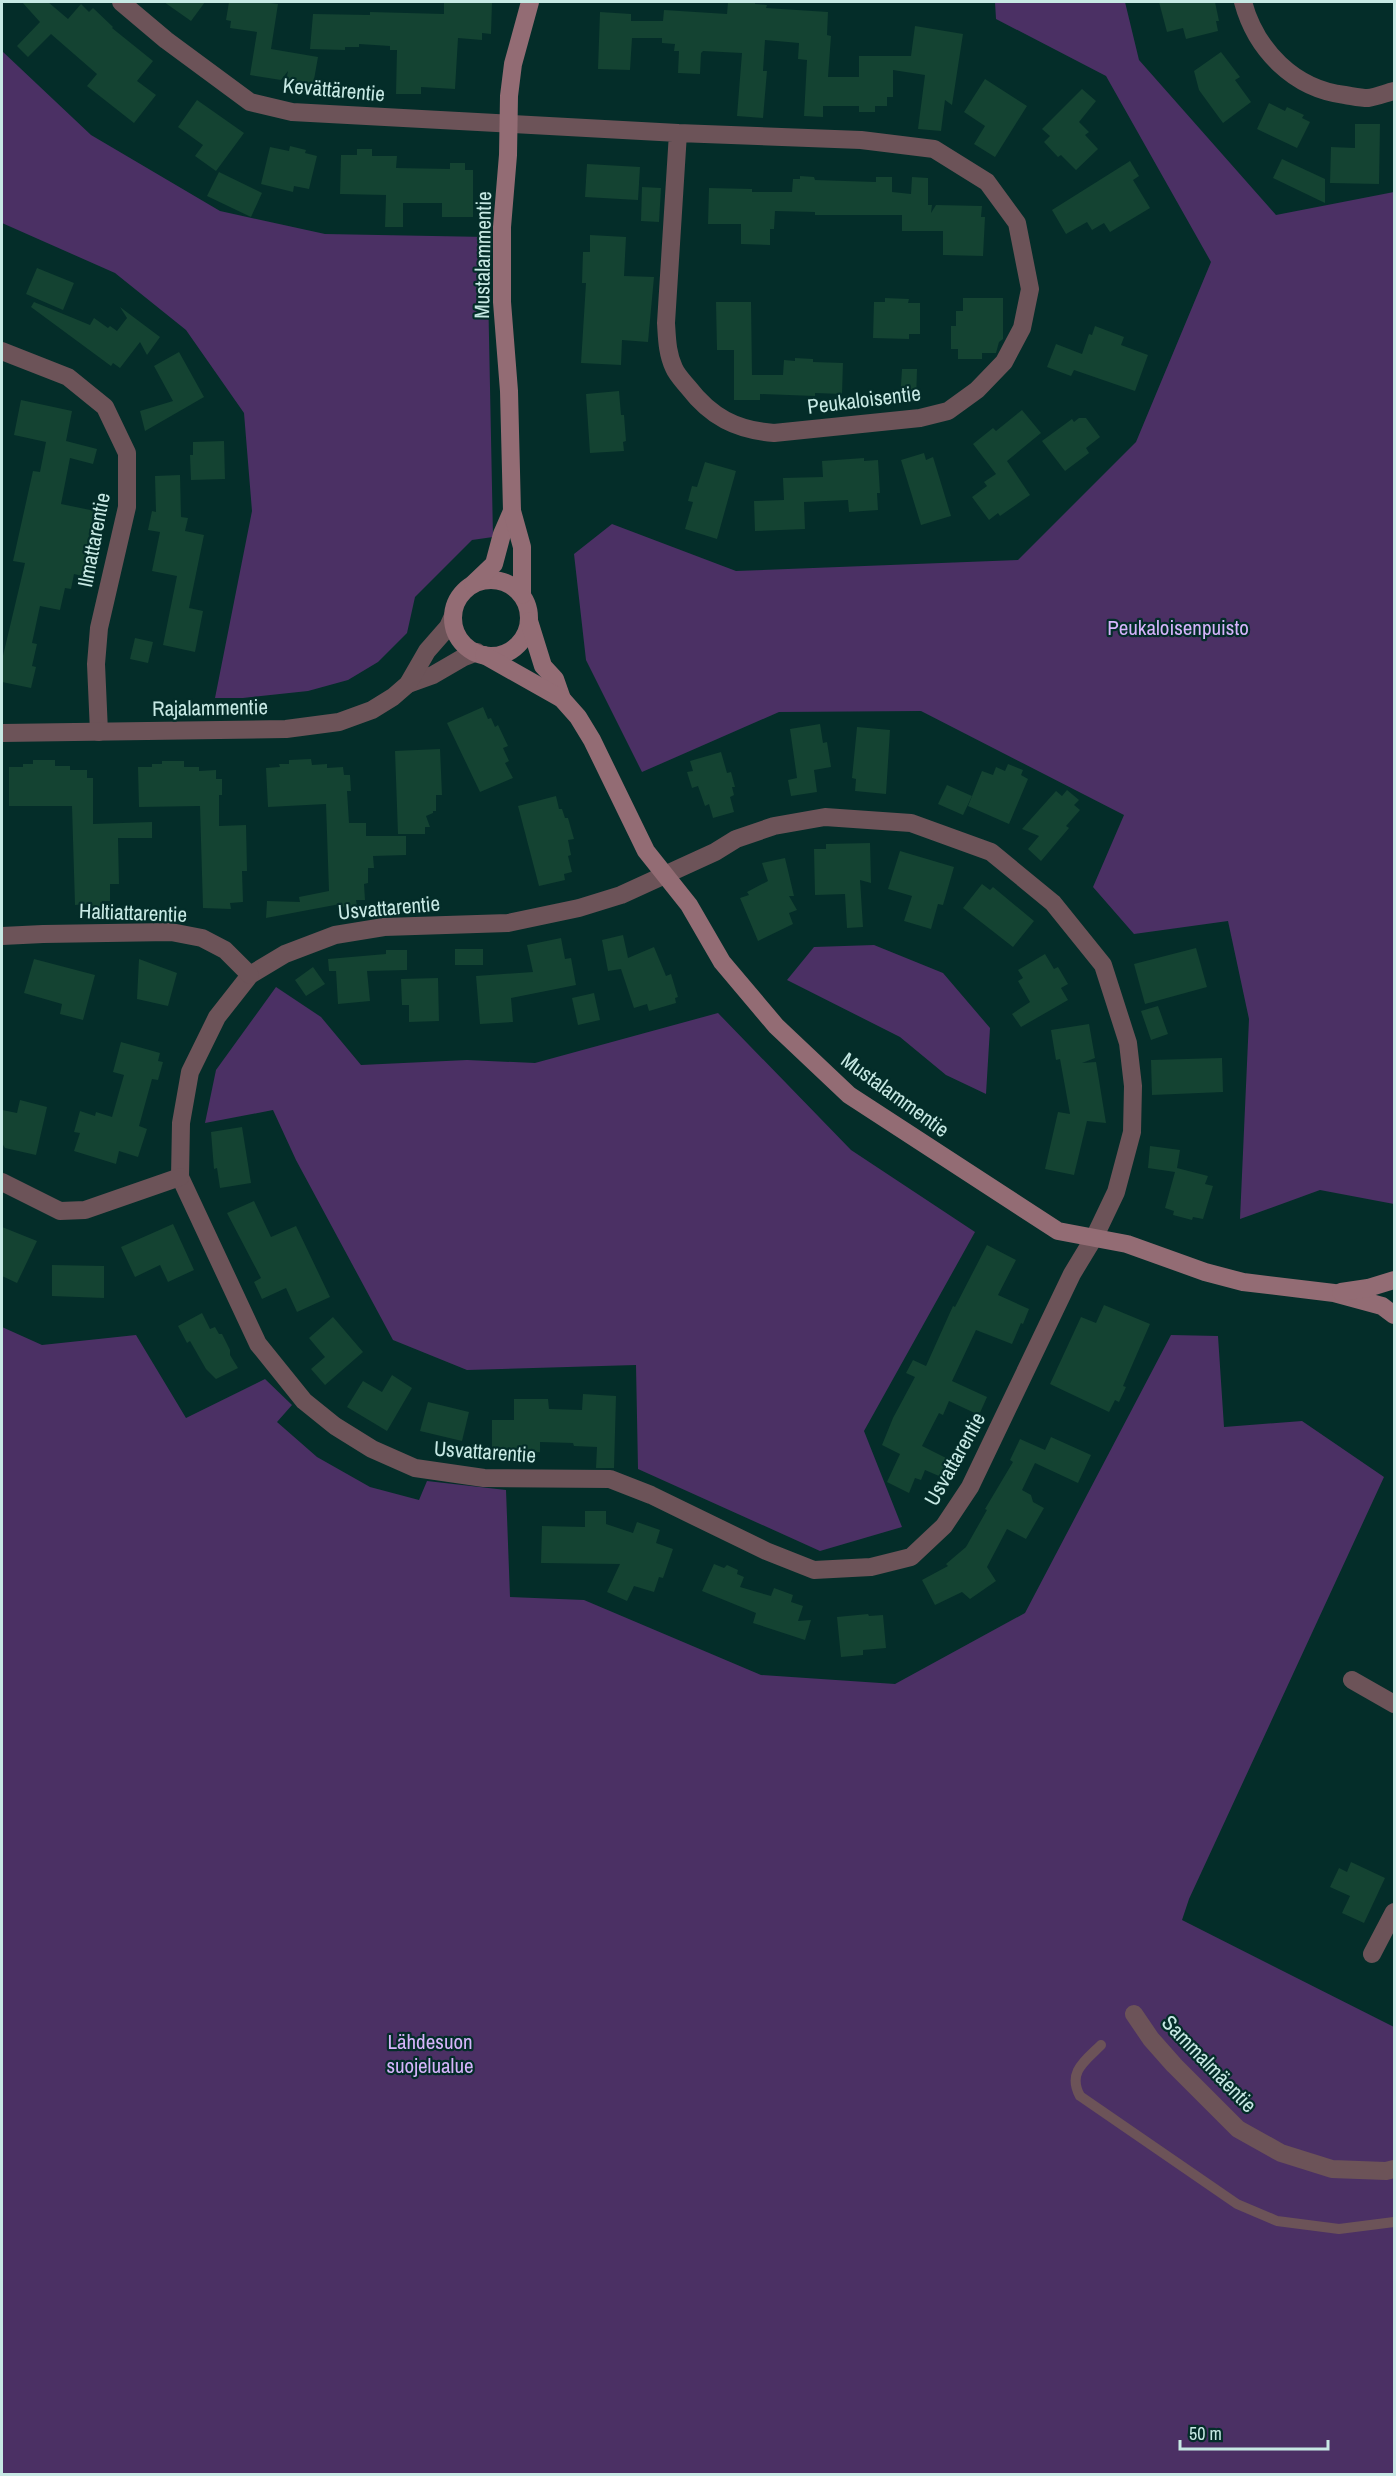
<svg xmlns="http://www.w3.org/2000/svg" width="1396" height="2476" font-family="'Archivo Narrow',sans-serif">
<style>
.green{fill:#4b3064}
.building{fill:#144332}
.lines{fill:none;stroke-linecap:round;stroke-linejoin:round}
.lane{stroke:#6c5358;stroke-width:10}
.street{stroke:#6c5358;stroke-width:18}
.secondary{stroke:#936c74;stroke-width:18}
.labels{text-anchor:middle;stroke-width:4.5;stroke-linejoin:round;paint-order:stroke}
.street-label{font-size:21px;fill:#c7e9e4;stroke:#042d29}
.park-label{font-size:21px;fill:#d6b4fb;stroke:#042d29}
</style>
<rect width="100%" height="100%" fill="#042d29"/>
<g class="green">
<polygon points="995,2 1125,2 1139,60 1276,215 1394,192 1394,1204 1320,1190 1240,1219 1249,1019 1228,921 1134,934 1093,887 1124,815 921,711 779,712 642,772 586,660 574,554 612,524 736,571 1018,560 1136,442 1211,262 1106,76 996,19"/>
<polygon points="2,51 91,135 220,211 325,234 487,237 493,537 472,540 415,597 407,633 378,662 348,680 308,691 243,698 215,698 252,511 244,413 186,330 115,273 2,223"/>
<polygon points="874,945 943,973 990,1028 986,1094 946,1075 900,1037 787,980 814,947"/>
<polygon points="276,987 321,1017 361,1065 467,1060 535,1063 718,1013 851,1150 975,1232 864,1431 902,1527 820,1551 638,1469 636,1365 467,1370 393,1340 296,1160 273,1110 205,1123 216,1070"/>
<polygon points="2,1327 42,1345 136,1335 186,1418 265,1379 292,1405 277,1422 317,1457 370,1487 419,1500 427,1481 506,1490 510,1597 584,1600 761,1675 895,1684 1025,1613 1171,1335 1218,1336 1224,1427 1302,1421 1384,1477 1189,1899 1182,1920 1394,2027 1394,2474 2,2474"/>
</g>
<g class="building">
<polygon points="22,2 48,2 68,19 81,4 89,12 93,8 113,27 112,28 153,61 137,81 156,95 134,123 87,86 97,74 51,34 28,57 17,46 40,22"/>
<polygon points="164,2 205,2 191,21"/>
<polygon points="229,2 262,2 278,4 271,49 318,57 312,91 296,89 297,83 286,81 288,71 281,80 250,75 257,32 230,28 231,21 226,20"/>
<polygon points="444,2 492,2 491,34 482,33 482,40 458,38 455,89 421,87 421,94 396,94 397,50 390,50 390,46 359,44 359,47 345,47 345,50 310,49 313,14 370,15 370,12 444,14"/>
<polygon points="728,2 755,2 755,4 767,5 766,8 828,12 827,35 831,36 828,77 859,77 859,56 911,56 915,26 963,34 952,105 945,100 941,131 918,129 925,75 893,70 893,97 887,97 887,106 875,106 875,112 859,112 859,106 823,106 823,117 804,116 807,60 798,59 799,43 765,40 763,71 767,71 763,118 737,116 742,53 703,51 701,53 700,74 678,73 679,51 674,51 675,44 662,43 662,38 632,38 630,70 598,69 600,12 631,14 631,21 663,21 664,10 727,14"/>
<polygon points="1159,2 1215,2 1219,21 1216,21 1218,31 1186,39 1183,28 1167,32"/>
<polygon points="1221,52 1240,77 1235,80 1251,102 1223,123 1199,90 1194,71"/>
<polygon points="985,79 1027,106 995,157 974,144 985,126 964,112"/>
<polygon points="1082,89 1096,101 1079,122 1089,132 1085,135 1098,149 1076,170 1061,155 1058,157 1044,142 1050,136 1042,129"/>
<polygon points="197,100 244,133 216,171 195,156 203,145 178,127"/>
<polygon points="1269,103 1285,111 1287,107 1304,115 1302,118 1310,122 1297,148 1257,129"/>
<polygon points="1355,124 1380,124 1379,184 1330,183 1331,147 1355,148"/>
<polygon points="290,146 306,150 305,153 317,156 309,189 294,186 293,192 261,184 270,147 289,151"/>
<polygon points="357,149 372,149 372,156 397,156 396,168 450,169 450,163 465,163 465,170 473,170 473,217 442,217 442,203 403,203 403,227 385,227 386,195 340,194 341,155 357,155"/>
<polygon points="1282,159 1325,179 1325,203 1273,178"/>
<polygon points="1130,161 1139,176 1133,180 1150,208 1110,232 1104,223 1092,230 1087,222 1066,234 1052,210"/>
<polygon points="587,164 640,167 638,200 585,197"/>
<polygon points="219,172 262,193 251,217 207,196"/>
<polygon points="800,176 814,177 815,180 876,182 876,177 892,177 892,192 911,194 912,177 928,178 928,205 932,205 931,213 936,205 982,206 981,217 985,217 983,256 943,255 943,231 902,231 902,215 815,215 815,212 775,211 774,229 770,229 770,245 741,244 741,224 708,224 709,188 752,189 752,192 792,192 793,179 800,179"/>
<polygon points="642,187 661,188 659,222 641,221"/>
<polygon points="590,235 626,237 624,276 654,277 648,342 622,340 621,365 581,363 586,283 582,283 583,252 590,252"/>
<polygon points="37,268 74,283 63,310 26,294"/>
<polygon points="885,298 909,299 908,303 920,303 920,334 909,334 909,339 873,338 874,302 885,302"/>
<polygon points="963,298 1003,298 1003,339 999,342 996,353 982,353 982,359 958,359 958,349 951,349 951,326 956,326 956,311 963,311"/>
<polygon points="34,302 90,325 94,318 108,328 110,326 117,331 127,318 120,307 160,337 147,355 140,342 120,368 113,363 111,366 31,307"/>
<polygon points="716,302 751,302 752,375 783,375 784,360 795,361 795,358 813,359 813,362 843,363 842,394 815,393 815,396 760,394 760,400 734,400 734,350 717,350"/>
<polygon points="1095,326 1124,337 1121,345 1148,355 1135,391 1074,370 1071,376 1047,367 1056,344 1082,354 1089,334 1092,335"/>
<polygon points="179,352 204,397 145,431 140,411 173,401 154,366"/>
<polygon points="902,369 917,369 916,401 900,400"/>
<polygon points="619,391 621,415 624,415 626,441 623,442 624,451 590,453 586,394"/>
<polygon points="21,400 72,411 66,441 97,449 93,464 70,458 61,504 100,512 90,561 94,562 91,578 74,574 71,589 65,588 60,610 40,606 32,643 37,644 32,666 36,667 31,688 2,682 2,660 25,563 13,561 33,471 40,472 46,442 14,435"/>
<polygon points="1022,410 1041,433 1007,461 1030,495 1000,516 998,513 989,520 972,497 987,486 984,482 996,474 973,444 993,428 996,431"/>
<polygon points="1079,418 1086,418 1100,437 1086,448 1089,453 1065,471 1042,441 1072,419 1074,422"/>
<polygon points="224,441 225,479 191,480 190,455 193,455 193,442"/>
<polygon points="924,453 926,460 933,457 951,516 921,525 901,460"/>
<polygon points="864,458 864,461 878,460 880,493 877,493 878,510 849,512 848,500 804,502 805,529 755,531 754,501 784,500 783,478 823,477 822,461"/>
<polygon points="705,462 736,471 717,539 685,529 693,502 688,501 692,486 697,487"/>
<polygon points="180,475 181,517 188,518 185,531 204,535 189,608 203,611 195,652 163,645 177,576 152,571 160,532 148,530 152,511 156,512 155,476"/>
<polygon points="135,638 153,642 148,663 130,659"/>
<polygon points="483,707 488,719 491,718 495,727 498,725 508,746 503,748 509,761 505,763 513,778 480,792 447,723"/>
<polygon points="820,724 823,743 827,742 831,767 814,770 817,792 791,796 788,780 797,778 790,729"/>
<polygon points="857,727 890,730 886,794 855,791 856,779 852,778"/>
<polygon points="440,749 442,795 436,795 436,811 433,811 433,813 426,816 430,827 425,827 425,834 398,834 395,751"/>
<polygon points="721,752 727,773 731,772 735,787 732,787 734,795 730,797 734,812 713,818 709,804 705,806 698,786 692,788 687,772 693,771 690,761"/>
<polygon points="311,759 312,765 327,764 327,768 343,767 344,775 350,775 351,791 347,791 349,823 366,823 366,836 406,836 406,855 373,856 374,868 368,868 368,883 364,884 365,900 356,900 357,906 340,907 340,904 266,918 267,901 300,902 299,897 329,891 326,804 268,807 266,768 280,767 279,764 289,764 289,760"/>
<polygon points="33,760 55,760 55,766 70,766 70,770 87,770 87,778 93,778 93,824 152,822 152,838 118,838 119,884 110,884 110,901 102,901 102,907 86,908 86,904 75,905 72,806 9,806 9,767 23,767 23,764 33,764"/>
<polygon points="162,761 184,761 184,767 199,767 199,771 216,770 216,779 222,779 222,795 219,795 219,826 246,825 247,871 242,871 243,902 230,903 231,909 203,908 200,806 139,807 138,767 152,767 152,764 162,764"/>
<polygon points="1008,764 1023,770 1021,775 1028,779 1009,824 968,806 982,771 993,775 996,767 1005,771"/>
<polygon points="947,785 972,796 963,815 938,804"/>
<polygon points="1067,790 1079,800 1074,805 1080,810 1066,826 1069,828 1041,861 1028,849 1039,836 1022,829 1056,791 1062,796"/>
<polygon points="556,796 559,809 562,809 565,818 568,818 574,839 568,840 571,855 568,856 572,872 564,874 565,880 539,886 518,806"/>
<polygon points="870,843 871,883 860,880 863,927 847,928 845,894 815,895 814,849 826,849 826,844"/>
<polygon points="900,851 954,867 943,905 938,904 931,929 904,921 912,896 888,889"/>
<polygon points="785,858 794,896 789,896 797,910 789,913 793,924 758,941 740,898 749,895 747,892 768,881 762,863"/>
<polygon points="982,884 990,890 993,887 1034,921 1013,947 963,908"/>
<polygon points="623,935 628,958 654,947 666,976 671,974 678,997 675,998 676,1003 649,1011 647,1004 634,1008 621,969 608,971 602,940"/>
<polygon points="561,938 565,959 571,958 576,985 511,998 513,1022 480,1024 476,976 533,972 527,945"/>
<polygon points="1196,948 1207,987 1145,1004 1134,964"/>
<rect x="455" y="949" width="28" height="16"/>
<polygon points="386,950 407,950 407,970 367,971 370,1001 338,1004 336,971 329,971 328,959 386,954"/>
<polygon points="1045,954 1054,969 1058,967 1068,984 1061,988 1068,1000 1021,1027 1012,1014 1030,1002 1018,981 1023,978 1018,970"/>
<polygon points="34,959 95,975 83,1020 60,1014 62,1004 24,993"/>
<polygon points="139,959 177,973 168,1006 137,999"/>
<polygon points="313,967 325,984 306,996 295,980"/>
<polygon points="438,978 439,1021 409,1022 409,1005 402,1005 401,979"/>
<polygon points="594,993 600,1020 578,1025 572,998"/>
<polygon points="1158,1006 1168,1034 1151,1040 1141,1011"/>
<polygon points="1089,1024 1095,1058 1082,1063 1096,1062 1106,1123 1087,1121 1074,1175 1045,1169 1058,1112 1070,1114 1060,1059 1056,1060 1051,1030"/>
<polygon points="121,1042 160,1053 158,1061 163,1062 158,1080 152,1079 139,1126 147,1129 138,1157 119,1151 116,1164 74,1151 80,1133 74,1132 80,1111 95,1116 96,1112 112,1117 124,1075 113,1072"/>
<polygon points="1222,1058 1223,1092 1152,1095 1151,1060"/>
<polygon points="20,1100 47,1107 36,1155 5,1148 2,1143 2,1110 17,1113"/>
<polygon points="242,1127 251,1183 220,1188 217,1168 214,1169 211,1132"/>
<polygon points="1150,1146 1180,1150 1177,1168 1208,1176 1205,1184 1213,1186 1203,1219 1193,1217 1192,1220 1173,1215 1174,1211 1165,1208 1175,1172 1148,1168"/>
<polygon points="254,1201 271,1237 296,1226 330,1297 297,1312 286,1288 262,1299 254,1282 261,1278 227,1213"/>
<polygon points="173,1224 194,1270 168,1282 160,1265 135,1277 121,1247"/>
<polygon points="2,1227 37,1241 17,1283 2,1276"/>
<polygon points="987,1245 1016,1260 998,1295 1029,1309 1023,1324 1021,1323 1012,1344 976,1330 952,1381 987,1397 979,1415 949,1401 943,1415 939,1413 922,1446 956,1463 946,1479 925,1470 921,1480 915,1478 909,1493 887,1482 900,1454 882,1445 893,1418 915,1377 906,1373 913,1360 926,1366 953,1306 955,1307"/>
<polygon points="52,1265 104,1266 104,1298 52,1296"/>
<polygon points="1104,1305 1150,1324 1123,1386 1126,1387 1119,1402 1115,1400 1109,1412 1050,1384 1081,1317 1096,1323"/>
<polygon points="202,1313 210,1329 215,1327 219,1334 222,1334 230,1350 230,1355 238,1368 216,1379 206,1369 190,1341 187,1343 178,1326"/>
<polygon points="333,1317 363,1352 325,1385 311,1369 325,1357 309,1338"/>
<polygon points="392,1375 412,1388 387,1431 347,1407 363,1381 382,1392"/>
<polygon points="583,1394 616,1396 614,1468 596,1468 597,1447 574,1446 573,1443 540,1442 540,1452 492,1451 492,1420 514,1420 514,1399 548,1399 549,1409 582,1410"/>
<polygon points="428,1402 469,1412 462,1441 420,1431"/>
<polygon points="1051,1437 1091,1455 1078,1483 1035,1463 1022,1490 1031,1495 1033,1502 1044,1508 1026,1539 1007,1529 987,1567 996,1581 970,1599 962,1592 935,1605 922,1580 948,1566 946,1564 966,1547 987,1510 985,1509 1013,1462 1010,1460 1020,1439 1045,1450"/>
<polygon points="585,1511 606,1511 606,1524 633,1533 637,1522 660,1530 656,1543 673,1549 663,1578 659,1577 654,1592 634,1586 627,1601 607,1592 620,1564 541,1563 542,1526 585,1527"/>
<polygon points="714,1564 724,1568 727,1565 738,1570 737,1574 744,1577 740,1587 771,1596 774,1588 793,1595 791,1602 803,1606 798,1621 811,1620 805,1640 753,1623 756,1613 702,1591"/>
<polygon points="868,1614 869,1616 883,1615 886,1648 863,1650 863,1655 841,1657 837,1617"/>
<polygon points="1351,1862 1385,1878 1364,1923 1342,1913 1350,1896 1330,1887 1339,1868 1347,1872"/>
</g>
<g class="lines">
<path class="lane" d="M1101,2045C1085,2061 1067,2072 1080,2096L1237,2204L1277,2221L1339,2229L1394,2222"/>
<g class="street">
<path d="M121,2L166,40L250,102L292,112L678,133L666,323C667,338 667,353 674,368C677,375 683,381 688,387C711,417 736,430 774,433L920,418L948,411L977,390L1004,362L1022,328L1030,289L1017,223L987,182L934,149L861,140L678,133"/>
<path d="M1243,2C1256,50 1294,89 1345,95C1352,96 1360,98 1368,98C1376,97 1386,93 1394,91"/>
<polyline points="2,351 68,377 105,407 127,453 127,507 99,628 96,664 99,732"/>
<polyline points="408,684 433,675 464,657 477,652"/>
<polyline points="2,733 286,729 339,722 372,710 393,697 408,684 427,651 448,627 453,616"/>
<polygon points="825,817 911,823 991,852 1053,903 1103,965 1128,1043 1133,1086 1132,1132 1116,1192 1095,1236 1072,1274 970,1487 944,1526 911,1557 871,1567 814,1570 766,1551 651,1495 610,1479 484,1478 415,1468 372,1449 335,1426 304,1401 258,1344 180,1177 181,1123 190,1072 217,1017 250,975 285,954 335,935 384,927 508,923 579,908 621,895 715,852 736,839 774,826"/>
<polyline points="2,936 43,934 171,932 202,938 225,950 250,975"/>
<polyline points="2,1182 60,1211 85,1210 180,1177"/>
<polyline points="1352,1680 1394,1704"/>
<polyline points="1372,1954 1394,1912"/>
<polyline points="1134,2014 1151,2039 1174,2065 1238,2129 1281,2153 1332,2169 1386,2171 1394,2169"/>
</g>
<g class="secondary">
<circle cx="491" cy="618" r="38"/>
<polyline points="473,584 494,564 502,534 512,511"/>
<polyline points="522,595 522,547 512,511 509,391 502,302 502,227 508,155 509,96 513,64 530,2"/>
<polyline points="529,621 543,666 555,679 562,699"/>
<polyline points="484,655 562,699 578,717 592,740 646,851 689,905 722,962 776,1026 849,1095 1058,1231 1127,1244 1205,1272 1243,1282 1334,1293 1382,1306 1394,1315"/>
<polyline points="1341,1292 1368,1288 1394,1280"/>
</g>
</g>
<g class="labels">
<g class="street-label">
<text transform="translate(334 90) rotate(5)" y="7">Kevättärentie</text>
<text transform="translate(483 255) rotate(-89)" y="7">Mustalammentie</text>
<text transform="translate(864 400) rotate(-7)" y="7">Peukaloisentie</text>
<text transform="translate(94 540) rotate(-79)" y="7">Ilmattarentie</text>
<text transform="translate(210 708) rotate(-1)" y="7">Rajalammentie</text>
<text transform="translate(389 908) rotate(-5)" y="7">Usvattarentie</text>
<text transform="translate(133 913) rotate(2)" y="7">Haltiattarentie</text>
<text transform="translate(895 1095) rotate(36)" y="7">Mustalammentie</text>
<text transform="translate(485 1452) rotate(4)" y="7">Usvattarentie</text>
<text transform="translate(955 1459) rotate(-61)" y="7">Usvattarentie</text>
<text transform="translate(1209 2064) rotate(46)" y="7">Sammalmäentie</text>
</g>
<g class="park-label">
<text x="1178" y="635">Peukaloisenpuisto</text>
<text x="430" y="2049">Lähdesuon<tspan x="430" dy="24">suojelualue</tspan></text>
</g>
</g>
<rect width="1396" height="2476" fill="none" stroke="#c7e9e4" stroke-width="6"/>
<path d="M1180 2440v9h148v-9" fill="none" stroke="#c7e9e4" stroke-width="3"/>
<text x="1189" y="2440" font-size="18" fill="#c7e9e4" stroke="#042d29" stroke-width="4.5" paint-order="stroke">50 m</text>
</svg>
